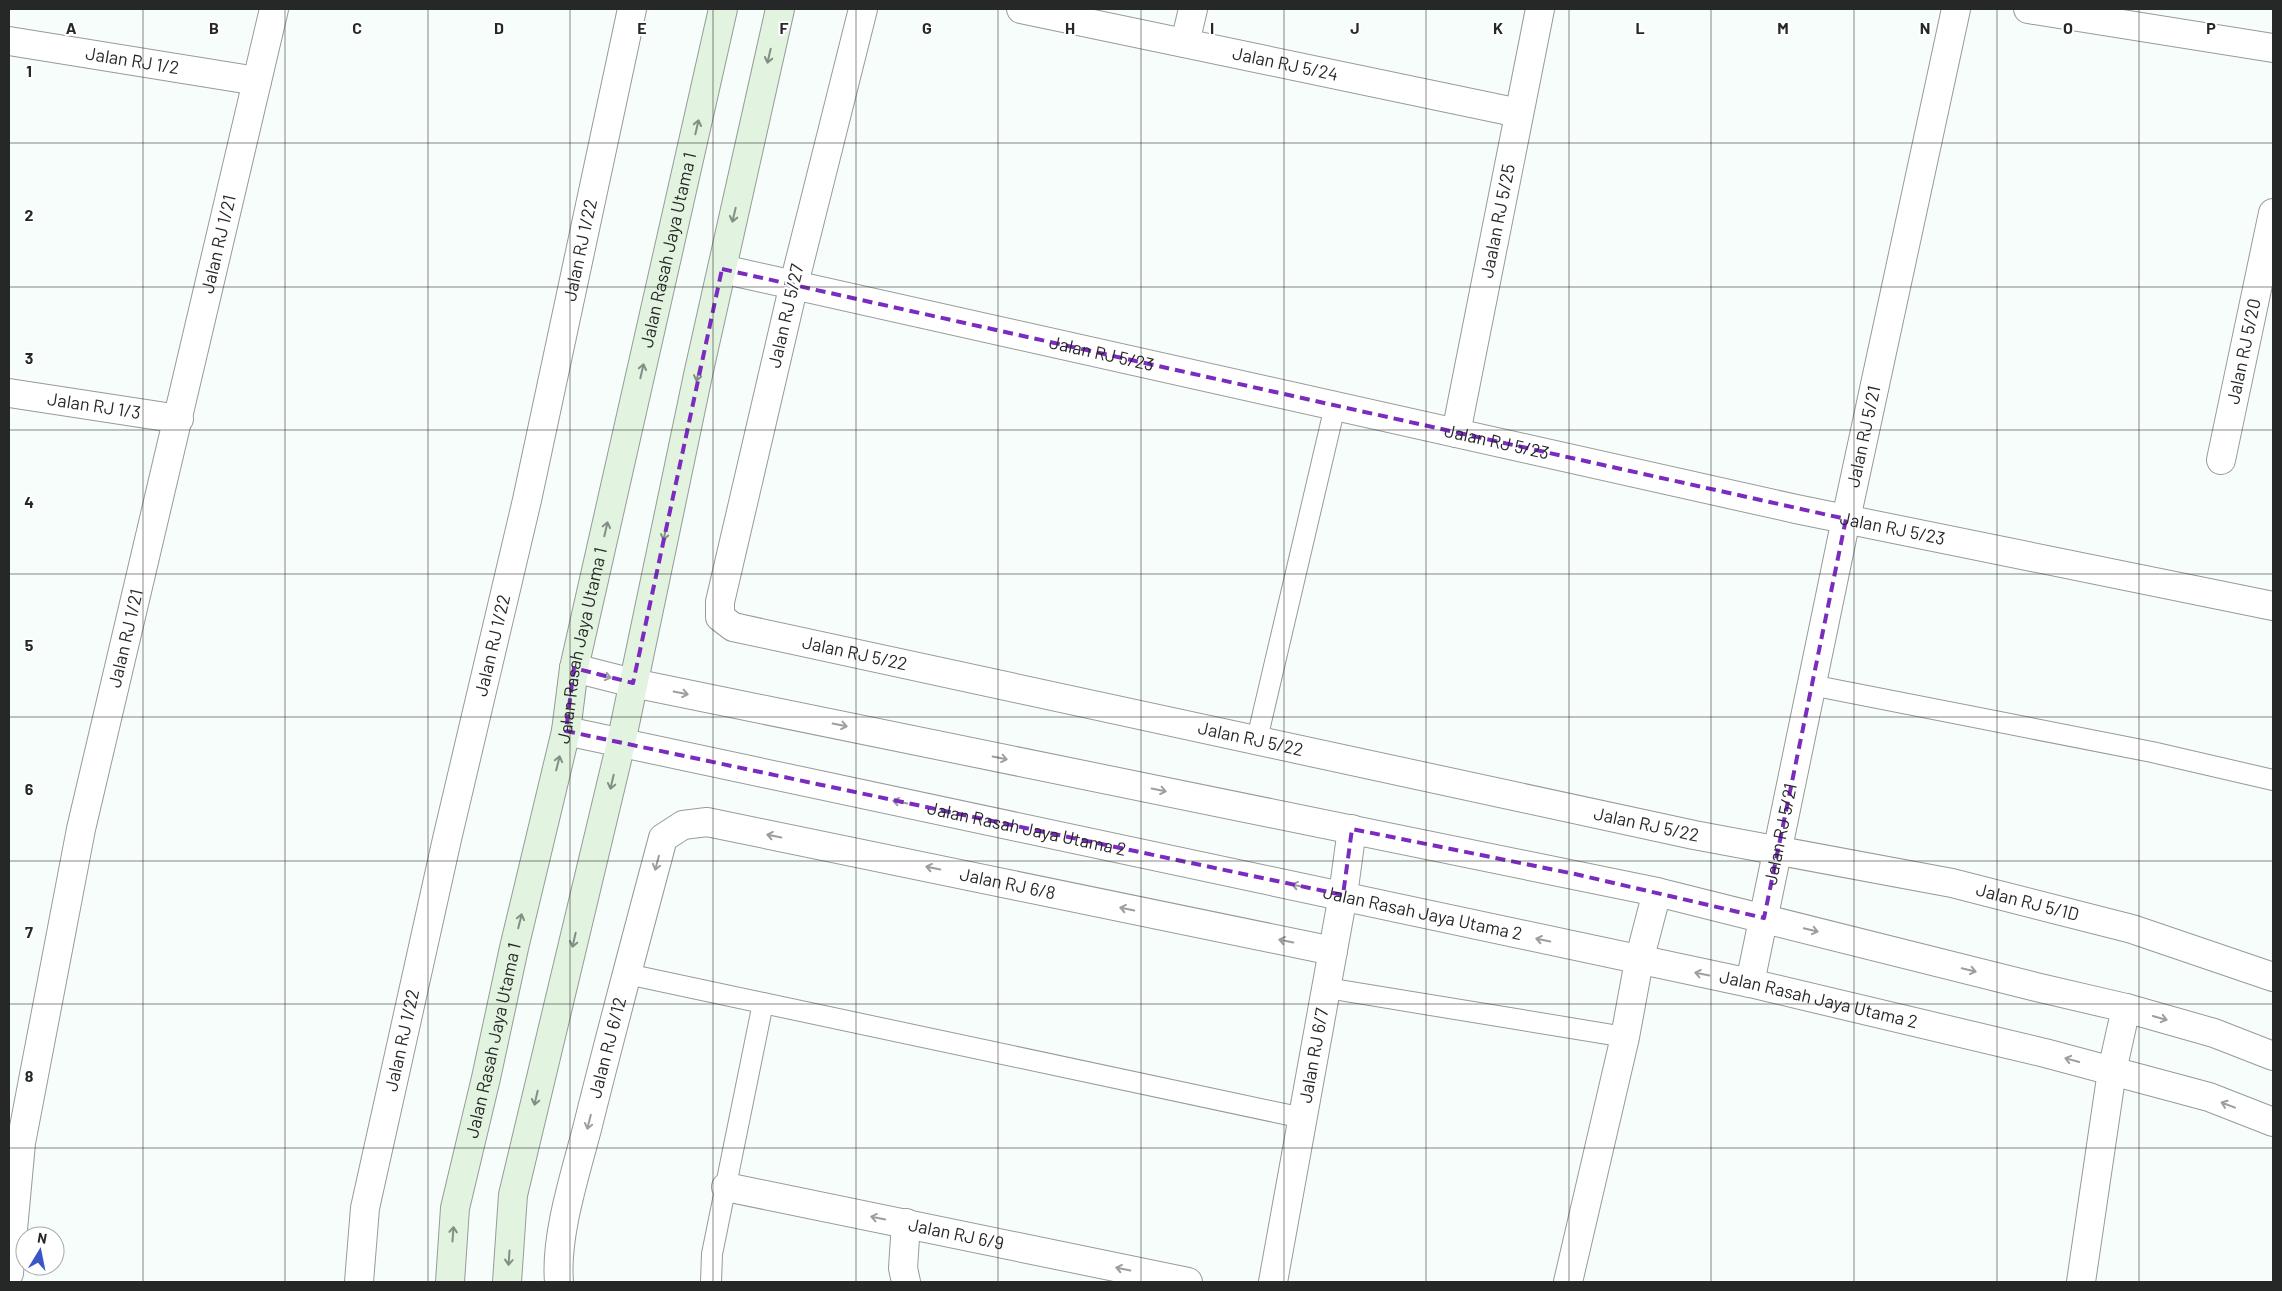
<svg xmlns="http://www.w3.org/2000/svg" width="2282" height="1291" font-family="Barlow,sans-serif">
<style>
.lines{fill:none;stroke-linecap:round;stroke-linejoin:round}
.service-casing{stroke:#969b99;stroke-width:22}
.minor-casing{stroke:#969b99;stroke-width:30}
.tertiary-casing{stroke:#969b99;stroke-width:30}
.secondary-casing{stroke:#969b99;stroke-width:30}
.service{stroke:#fff;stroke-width:20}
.minor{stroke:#fff;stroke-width:28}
.tertiary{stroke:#fff;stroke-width:28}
.secondary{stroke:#e2f3e0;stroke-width:28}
.oneway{stroke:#848e84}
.oneway2{stroke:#9d9e9e}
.marked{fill:none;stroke:#7b2cbf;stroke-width:4;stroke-dasharray:10 6;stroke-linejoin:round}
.grid{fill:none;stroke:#262827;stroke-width:1;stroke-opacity:0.55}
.labels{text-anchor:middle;stroke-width:4;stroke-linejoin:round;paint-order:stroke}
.street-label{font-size:18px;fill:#262827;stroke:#fff}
.grid-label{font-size:16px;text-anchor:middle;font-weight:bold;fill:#262827;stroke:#fff;stroke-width:4;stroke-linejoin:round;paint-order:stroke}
</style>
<rect width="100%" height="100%" fill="#f7fdfa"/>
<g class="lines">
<g class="service-casing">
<g id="service">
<polyline points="1811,685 2152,752 2273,780"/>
<polyline points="1257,739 1335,406"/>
<polyline points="627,974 1303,1118"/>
<polyline points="1327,988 1625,1037"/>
<polyline points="711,1282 712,1254 763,1003"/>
</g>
</g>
<g class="minor-casing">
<g id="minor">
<path id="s1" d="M863,9L794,284L720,602V617L733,627L1694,835L1952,883L2132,929L2273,977"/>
<path id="s2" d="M1021,9L1519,113"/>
<polyline points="2028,9 2273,48"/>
<path id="s3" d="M9,41L257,81"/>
<polyline points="1185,43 1193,9"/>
<path id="s4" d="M722,269L1796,509L2273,606"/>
<path id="s5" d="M9,393L179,419"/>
<path id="s6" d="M1456,433L1540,9"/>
<path id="s7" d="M2221,460L2273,213"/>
<path id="s8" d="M1750,983L1846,519L1956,9"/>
<path id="s9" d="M726,1187L1188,1282"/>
<path id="s10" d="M9,1273L21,1143L81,829L274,9"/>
<path id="s11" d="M359,1282L365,1208L447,839L527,500L632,9"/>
<path id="s12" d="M559,1282C555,1236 575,1175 587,1129C611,1032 637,935 663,838L683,825L707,822L1333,951"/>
<polyline points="906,1282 903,1268 906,1223"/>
<path id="s13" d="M1273,1282L1343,895L1352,829"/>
<polyline points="1568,1282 1625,1037 1639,961 1657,892"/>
<polyline points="2081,1282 2112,1071 2126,1008"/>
</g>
</g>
<g class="tertiary-casing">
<g id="tertiary">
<polyline points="574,668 633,683 1657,892 2036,987 2126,1008 2214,1033 2273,1056"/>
<path id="s14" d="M566,731L1750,983L2045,1053L2209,1097L2273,1122"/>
</g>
</g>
<g class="secondary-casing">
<g id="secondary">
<path id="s15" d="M450,1282L455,1208L486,1078L514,948L566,731L574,668L723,9"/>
<polyline points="507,1282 513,1195 621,743 698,375 780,9"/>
</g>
</g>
<use href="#service" class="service"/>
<use href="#minor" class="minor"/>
<use href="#tertiary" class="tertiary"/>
<use href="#secondary" class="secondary"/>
</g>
<defs><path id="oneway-shaft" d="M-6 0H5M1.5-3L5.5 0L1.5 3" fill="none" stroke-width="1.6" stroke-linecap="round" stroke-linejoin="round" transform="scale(1.25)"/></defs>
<g class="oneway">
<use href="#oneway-shaft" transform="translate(769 56) rotate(103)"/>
<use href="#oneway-shaft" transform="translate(697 127) rotate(-77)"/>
<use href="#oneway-shaft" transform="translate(734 215) rotate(103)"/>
<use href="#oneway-shaft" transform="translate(642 371) rotate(-77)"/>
<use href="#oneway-shaft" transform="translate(698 374) rotate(102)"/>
<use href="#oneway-shaft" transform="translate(606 529) rotate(-77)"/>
<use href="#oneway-shaft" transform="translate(665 533) rotate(102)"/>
<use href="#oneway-shaft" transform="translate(558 763) rotate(-76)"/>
<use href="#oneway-shaft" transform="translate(612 782) rotate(103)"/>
<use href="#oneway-shaft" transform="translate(520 921) rotate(-76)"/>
<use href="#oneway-shaft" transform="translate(574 940) rotate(103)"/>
<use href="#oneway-shaft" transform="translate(536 1098) rotate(103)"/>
<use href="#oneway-shaft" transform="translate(453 1234) rotate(-86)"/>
<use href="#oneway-shaft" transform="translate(509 1258) rotate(94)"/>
</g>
<g class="oneway2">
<use href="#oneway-shaft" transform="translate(604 676) rotate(14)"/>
<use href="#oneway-shaft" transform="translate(681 693) rotate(11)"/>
<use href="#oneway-shaft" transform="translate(840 725) rotate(11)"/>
<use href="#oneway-shaft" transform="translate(1000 758) rotate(11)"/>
<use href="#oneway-shaft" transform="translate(1159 790) rotate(11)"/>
<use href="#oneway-shaft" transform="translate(900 802) rotate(-168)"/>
<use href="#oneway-shaft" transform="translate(774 836) rotate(-168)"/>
<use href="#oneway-shaft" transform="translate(657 863) rotate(105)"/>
<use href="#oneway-shaft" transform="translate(933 868) rotate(-168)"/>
<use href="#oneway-shaft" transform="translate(1299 886) rotate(-168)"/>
<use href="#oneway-shaft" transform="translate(1127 909) rotate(-168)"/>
<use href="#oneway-shaft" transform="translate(1811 930) rotate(14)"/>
<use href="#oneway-shaft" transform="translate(1543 940) rotate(-168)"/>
<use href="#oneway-shaft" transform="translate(1286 941) rotate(-168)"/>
<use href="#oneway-shaft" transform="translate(1969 970) rotate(14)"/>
<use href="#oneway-shaft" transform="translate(1702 974) rotate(-169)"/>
<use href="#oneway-shaft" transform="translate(2160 1018) rotate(16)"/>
<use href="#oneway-shaft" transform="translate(2072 1060) rotate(-165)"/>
<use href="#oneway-shaft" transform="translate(2228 1105) rotate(-159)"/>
<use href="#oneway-shaft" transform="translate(589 1122) rotate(104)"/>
<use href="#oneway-shaft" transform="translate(878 1218) rotate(-169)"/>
<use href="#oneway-shaft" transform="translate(1123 1269) rotate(-168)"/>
</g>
<path class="marked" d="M722,269L1846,519L1764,918L1575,874L1352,829L1343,895L566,731L574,668L633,683Z"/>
<path class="grid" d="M143,9V1282M285,9V1282M428,9V1282M570,9V1282M713,9V1282M856,9V1282M998,9V1282M1141,9V1282M1284,9V1282M1426,9V1282M1569,9V1282M1711,9V1282M1854,9V1282M1997,9V1282M2139,9V1282M9,143H2273M9,287H2273M9,430H2273M9,574H2273M9,717H2273M9,861H2273M9,1004H2273M9,1148H2273"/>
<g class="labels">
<g class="street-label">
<text dy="6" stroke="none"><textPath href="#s3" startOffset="125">Jalan RJ 1/2</textPath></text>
<text dy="6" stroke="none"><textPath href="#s2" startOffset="270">Jalan RJ 5/24</textPath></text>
<text dy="6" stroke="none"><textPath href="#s6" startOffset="216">Jaalan RJ 5/25</textPath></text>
<text dy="6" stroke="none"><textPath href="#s10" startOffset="1051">Jalan RJ 1/21</textPath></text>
<text dy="6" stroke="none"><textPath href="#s15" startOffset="1056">Jalan Rasah Jaya Utama 1</textPath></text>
<text dy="6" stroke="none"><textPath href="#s11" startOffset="1056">Jalan RJ 1/22</textPath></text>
<text transform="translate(786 316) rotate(-77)" y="6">Jalan RJ 5/27</text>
<text dy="6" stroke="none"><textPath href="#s7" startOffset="111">Jalan RJ 5/20</textPath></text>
<text dy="6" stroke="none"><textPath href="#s4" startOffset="389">Jalan RJ 5/23</textPath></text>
<text dy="6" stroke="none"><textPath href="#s5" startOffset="86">Jalan RJ 1/3</textPath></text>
<text dy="6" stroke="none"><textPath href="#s8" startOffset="558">Jalan RJ 5/21</textPath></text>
<text dy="6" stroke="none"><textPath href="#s4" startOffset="794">Jalan RJ 5/23</textPath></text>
<text dy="6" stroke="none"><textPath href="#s4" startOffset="1199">Jalan RJ 5/23</textPath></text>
<text dy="6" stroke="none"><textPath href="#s10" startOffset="646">Jalan RJ 1/21</textPath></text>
<text dy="6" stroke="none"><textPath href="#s11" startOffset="651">Jalan RJ 1/22</textPath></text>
<text dy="6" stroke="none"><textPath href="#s15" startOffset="651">Jalan Rasah Jaya Utama 1</textPath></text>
<text dy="6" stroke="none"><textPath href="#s1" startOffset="766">Jalan RJ 5/22</textPath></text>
<text dy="6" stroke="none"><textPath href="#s1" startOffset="1171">Jalan RJ 5/22</textPath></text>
<text dy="6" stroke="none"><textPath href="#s1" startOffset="1576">Jalan RJ 5/22</textPath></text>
<text dy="6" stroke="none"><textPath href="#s14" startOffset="471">Jalan Rasah Jaya Utama 2</textPath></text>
<text dy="6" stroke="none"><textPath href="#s8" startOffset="152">Jalan RJ 5/21</textPath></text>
<text dy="6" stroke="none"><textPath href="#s12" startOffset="812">Jalan RJ 6/8</textPath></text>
<text dy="6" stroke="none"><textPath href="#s1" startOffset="1965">Jalan RJ 5/1D</textPath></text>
<text dy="6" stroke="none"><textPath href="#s14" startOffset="876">Jalan Rasah Jaya Utama 2</textPath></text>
<text dy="6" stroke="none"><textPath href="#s14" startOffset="1281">Jalan Rasah Jaya Utama 2</textPath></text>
<text dy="6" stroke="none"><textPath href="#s11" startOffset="246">Jalan RJ 1/22</textPath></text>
<text dy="6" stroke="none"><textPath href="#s15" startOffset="246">Jalan Rasah Jaya Utama 1</textPath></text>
<text dy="6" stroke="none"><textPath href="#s12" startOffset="240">Jalan RJ 6/12</textPath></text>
<text dy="6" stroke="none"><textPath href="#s13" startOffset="230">Jalan RJ 6/7</textPath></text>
<text dy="6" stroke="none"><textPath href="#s9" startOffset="235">Jalan RJ 6/9</textPath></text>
</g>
</g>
<g class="grid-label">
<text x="71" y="34">A</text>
<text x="214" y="34">B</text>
<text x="357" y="34">C</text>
<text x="499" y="34">D</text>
<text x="642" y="34">E</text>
<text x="784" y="34">F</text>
<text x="927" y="34">G</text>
<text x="1070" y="34">H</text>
<text x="1212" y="34">I</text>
<text x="1355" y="34">J</text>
<text x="1498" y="34">K</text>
<text x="1640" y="34">L</text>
<text x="1783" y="34">M</text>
<text x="1925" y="34">N</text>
<text x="2068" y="34">O</text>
<text x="2211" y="34">P</text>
<text x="29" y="77">1</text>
<text x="29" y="221">2</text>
<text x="29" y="364">3</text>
<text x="29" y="508">4</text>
<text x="29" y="651">5</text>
<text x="29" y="795">6</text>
<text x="29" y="938">7</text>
<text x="29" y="1082">8</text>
</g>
<rect width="2282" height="1291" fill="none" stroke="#262827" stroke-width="20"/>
<g transform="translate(40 1251) rotate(10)"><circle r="24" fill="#ffffff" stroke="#a8a9a9"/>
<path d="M0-4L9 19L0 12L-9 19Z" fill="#3b55c7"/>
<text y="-8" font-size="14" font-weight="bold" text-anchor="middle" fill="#262827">N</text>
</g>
</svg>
